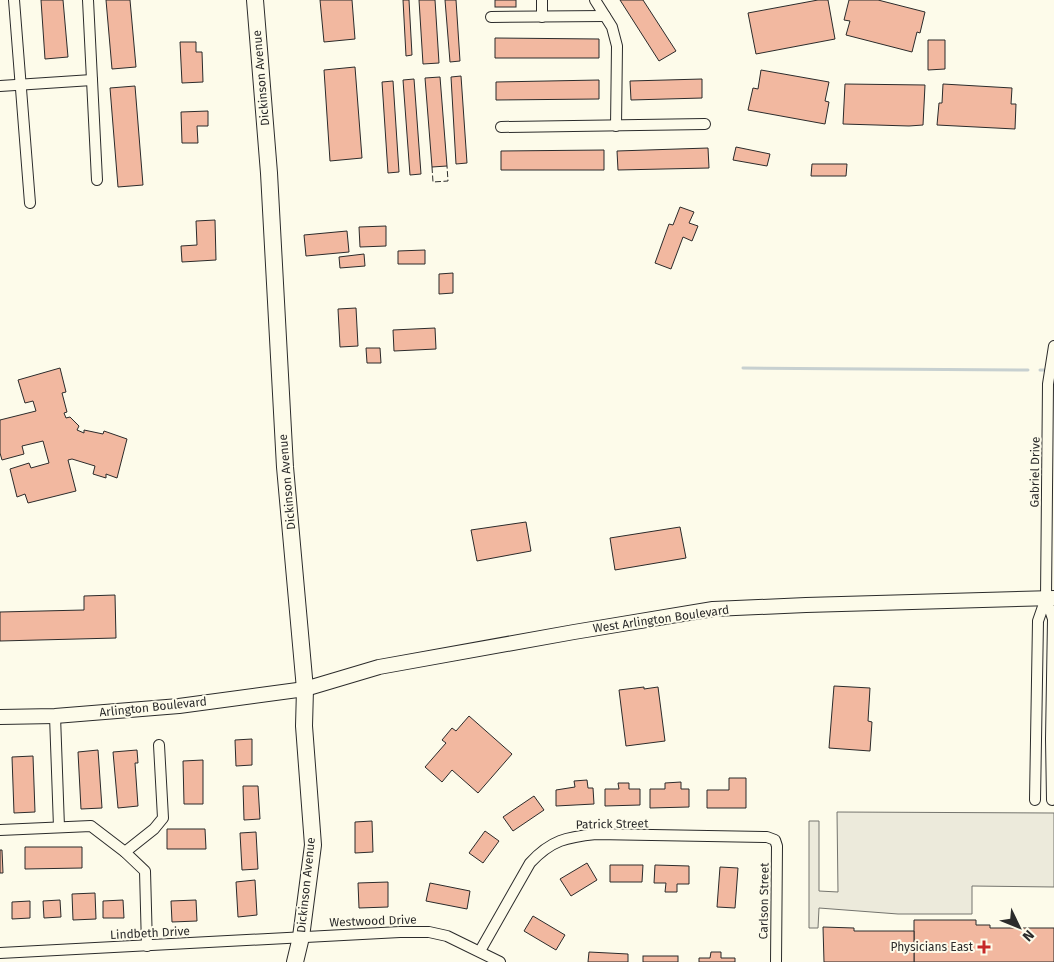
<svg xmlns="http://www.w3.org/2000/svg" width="1054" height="962" font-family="'Fira Sans',sans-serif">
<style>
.parking{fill:#eceadb;stroke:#74746e}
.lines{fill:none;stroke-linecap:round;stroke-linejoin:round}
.stream{stroke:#c7d0d0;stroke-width:3}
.building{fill:#f2b8a0;stroke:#2b2b2b}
.minor-casing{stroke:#2b2b2b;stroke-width:12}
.secondary-casing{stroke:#2b2b2b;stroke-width:16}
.primary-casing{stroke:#2b2b2b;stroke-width:18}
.minor{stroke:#fdfbea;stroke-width:10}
.secondary{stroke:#fdfbea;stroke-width:14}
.primary{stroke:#fdfbea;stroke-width:16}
.fence{stroke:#2b2b2b;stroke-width:1;stroke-dasharray:6 2.5;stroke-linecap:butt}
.poi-dot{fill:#c62828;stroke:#fdfbea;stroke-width:2}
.labels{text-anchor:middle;stroke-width:4;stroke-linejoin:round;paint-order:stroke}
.street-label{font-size:12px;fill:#2b2b2b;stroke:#fdfbea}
.poi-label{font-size:12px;fill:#2b2b2b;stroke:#fdfbea;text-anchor:end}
</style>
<rect width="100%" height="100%" fill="#fdfbea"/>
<polygon class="parking" points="837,812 1054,813 1054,887 972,886 972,914 898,914 819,908 818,928 809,928 809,821 819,821 819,891 838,892"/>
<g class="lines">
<g class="stream">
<polyline points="743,368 1028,370"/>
<polyline points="1040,370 1049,370"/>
</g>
</g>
<g class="building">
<polygon points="41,0 63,0 68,57 45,59"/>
<polygon points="106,0 130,0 136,67 112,69"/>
<polygon points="320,0 352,0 355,39 324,42"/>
<polygon points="403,0 409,0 412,55 406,56"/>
<polygon points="419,0 435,0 439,63 423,64"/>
<polygon points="445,0 456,0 460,61 450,62"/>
<rect x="495" y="0" width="21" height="7"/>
<polygon points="620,0 643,0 676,51 659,61"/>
<polygon points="818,0 828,0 835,39 756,54 748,13"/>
<polygon points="849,0 878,0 925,12 920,33 917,32 912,52 846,35 850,21 844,20"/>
<polygon points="495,38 599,39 599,58 495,58"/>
<polygon points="928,40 945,40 945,69 928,70"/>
<polygon points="180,42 196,42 196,52 202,52 203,82 182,83"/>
<polygon points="355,67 362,158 330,161 324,70"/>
<polygon points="761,70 829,82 825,101 829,102 825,124 748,110 753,88 758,89"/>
<polygon points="461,76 467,163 456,164 451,77"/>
<polygon points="440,77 447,166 432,167 425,78"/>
<polygon points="414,79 421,174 410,175 403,80"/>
<polygon points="702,79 702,98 631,100 630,81"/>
<polygon points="599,80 599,99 496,100 496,82"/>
<polygon points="393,81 399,172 388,173 382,82"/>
<polygon points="845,84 925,85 923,125 909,126 843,124"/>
<polygon points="943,84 1012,88 1011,104 1016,104 1015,129 937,125 939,103 942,103"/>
<polygon points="135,86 143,185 118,187 110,88"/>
<polygon points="208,111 208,126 197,126 198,143 182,143 181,112"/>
<polygon points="736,147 770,154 767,166 733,160"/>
<polygon points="708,148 709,168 618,170 617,151"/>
<polygon points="604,150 604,170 501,170 501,151"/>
<polygon points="812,164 847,164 846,176 811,176"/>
<polygon points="680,207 694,212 689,223 698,226 692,241 683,237 671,269 655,263 669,224 673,225"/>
<polygon points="215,220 216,260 182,262 181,246 197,245 196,221"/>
<polygon points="386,226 386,246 360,247 359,227"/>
<polygon points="347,231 349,252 306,256 304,235"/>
<polygon points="425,250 425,264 398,264 398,251"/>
<polygon points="364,254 365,266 340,268 339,257"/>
<polygon points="453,273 453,293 439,294 439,274"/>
<polygon points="356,308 358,346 340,347 338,309"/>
<polygon points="435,328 436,349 394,351 393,330"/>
<polygon points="366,348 380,348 381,363 367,363"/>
<polygon points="60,368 66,392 62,393 67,412 64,413 66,418 70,417 79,426 77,430 84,433 84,430 103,434 104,431 127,439 117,478 106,474 106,478 93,474 95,466 72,459 68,460 76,491 28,503 25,494 17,497 10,469 29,463 31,468 49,463 43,441 22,446 24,454 2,460 0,453 0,420 36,411 33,401 25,403 18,380"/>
<polygon points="526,522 531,551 477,561 471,530"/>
<polygon points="680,527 686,558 615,570 610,538"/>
<polygon points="115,595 116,638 0,641 0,612 84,610 84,596"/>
<polygon points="834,686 870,688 868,721 872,722 870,751 829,748"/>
<polygon points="644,687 644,689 658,687 665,741 626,746 619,690"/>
<polygon points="469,716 512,754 478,793 452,770 442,782 425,767 446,743 442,740 452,728 456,731"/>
<polygon points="252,739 252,765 236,766 235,740"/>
<polygon points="98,750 102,808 81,809 78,752"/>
<polygon points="137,750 138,763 135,763 138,806 118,808 113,752"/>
<polygon points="33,756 35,812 14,813 12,757"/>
<polygon points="203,760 203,804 184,804 183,761"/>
<polygon points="729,778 746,778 746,808 707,808 707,790 729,790"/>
<polygon points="587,780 588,788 593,788 594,804 556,806 556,790 575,787 574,781"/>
<polygon points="681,782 681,789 689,789 689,807 650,808 650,789 665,789 665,783"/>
<polygon points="618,783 629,783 629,789 640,789 640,805 605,806 605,789 619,789"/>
<polygon points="243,786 258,786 260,819 244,820"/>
<polygon points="534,796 544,810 513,831 503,817"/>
<polygon points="372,821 373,852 355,853 355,822"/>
<polygon points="167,829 205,829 206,849 167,849"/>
<polygon points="485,831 499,841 483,863 469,853"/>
<polygon points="256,832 258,869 242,870 240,833"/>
<polygon points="25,847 82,847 82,868 25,869"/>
<polygon points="0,850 2,850 3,873 0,873"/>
<polygon points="587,863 597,880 571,896 560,879"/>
<polygon points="610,865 643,865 642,882 610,882"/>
<polygon points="655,865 689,866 689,884 677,884 677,892 665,892 666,883 654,883"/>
<polygon points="720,867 738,868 735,908 717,907"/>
<polygon points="255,880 257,915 238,917 236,882"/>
<polygon points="388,882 388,907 359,908 358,883"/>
<polygon points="430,883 470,891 467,909 426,901"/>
<polygon points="95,893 96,919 73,920 72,894"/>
<polygon points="60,900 61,917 44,918 43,901"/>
<polygon points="123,900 124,918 103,918 103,901"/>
<polygon points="196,900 197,921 172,922 171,901"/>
<polygon points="30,901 30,918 12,919 12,902"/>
<polygon points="533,916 565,935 556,950 524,931"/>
<polygon points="914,920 976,920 976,925 990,925 990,928 1054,928 1054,962 914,962"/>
<polygon points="823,927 854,928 854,931 914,931 914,962 824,962"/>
<polygon points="589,952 628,954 628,962 588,962"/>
<polygon points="711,952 721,952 721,958 735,958 735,962 699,962 699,958 710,958"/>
<rect x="643" y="956" width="35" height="6"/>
</g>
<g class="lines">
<g class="minor-casing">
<g id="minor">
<polyline points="14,0 30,203"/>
<polyline points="88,0 97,180"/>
<polyline points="542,0 542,17"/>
<polyline points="595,0 612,27 617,46 616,126"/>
<polyline points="491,17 605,16"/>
<polyline points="0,86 92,80"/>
<polyline points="501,127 705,124"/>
<polyline points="1046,598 1053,619 1051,739 1052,800"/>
<polyline points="55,716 59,827"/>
<polyline points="1035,800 1038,621 1046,598 1048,384 1054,346"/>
<polyline points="0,830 91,826 125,852 145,871 147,946"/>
<polyline points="125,852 154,829 163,818 159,745"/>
<path d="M480,951L530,863C551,840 567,837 596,834L767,837L775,840L777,846L776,962"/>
<polyline points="0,953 400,932 429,932 447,936 500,962"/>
</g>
</g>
<g class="secondary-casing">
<polyline id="secondary" points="0,717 55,716 179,706 305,689 379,667 574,632 713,609 806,605 1054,598"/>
</g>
<g class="primary-casing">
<polyline id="primary" points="255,0 269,173 285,467 305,689 304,726 313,845 301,937 295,962"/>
</g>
<use href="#minor" class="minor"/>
<use href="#secondary" class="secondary"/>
<use href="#primary" class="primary"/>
<polyline class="fence" points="432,167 433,182 448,181 447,166"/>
</g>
<path class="poi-dot" d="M981.5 939.5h5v5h5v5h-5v5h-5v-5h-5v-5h5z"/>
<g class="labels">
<g class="street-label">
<text transform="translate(261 78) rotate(-95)" y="4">Dickinson Avenue</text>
<text transform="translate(1035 472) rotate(-89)" y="4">Gabriel Drive</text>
<text transform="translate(287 482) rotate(-95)" y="4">Dickinson Avenue</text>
<text transform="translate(661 619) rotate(-8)" y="4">West Arlington Boulevard</text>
<text transform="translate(153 707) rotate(-6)" y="4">Arlington Boulevard</text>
<text transform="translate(612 824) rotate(-1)" y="4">Patrick Street</text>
<text transform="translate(306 885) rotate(-84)" y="4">Dickinson Avenue</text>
<text transform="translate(764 901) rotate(-89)" y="4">Carlson Street</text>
<text transform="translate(373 921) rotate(-2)" y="4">Westwood Drive</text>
<text transform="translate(150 933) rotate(-3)" y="4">Lindbeth Drive</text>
</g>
<g class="poi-label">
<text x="973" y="951">Physicians East</text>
</g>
</g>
<g transform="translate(1019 927) rotate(133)" stroke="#fdfbea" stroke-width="4" paint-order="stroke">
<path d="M0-4L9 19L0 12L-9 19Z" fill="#2b2b2b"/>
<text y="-8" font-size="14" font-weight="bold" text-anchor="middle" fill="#2b2b2b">N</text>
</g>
</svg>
